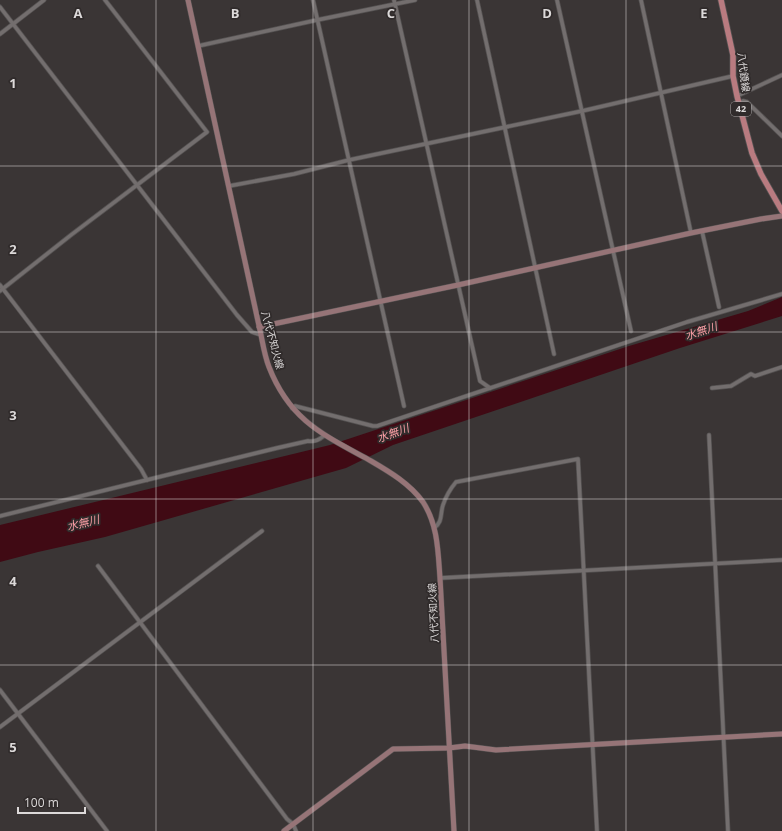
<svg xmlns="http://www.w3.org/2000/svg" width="782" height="831" font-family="'Open Sans','Noto Sans JP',sans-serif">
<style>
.water{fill:#400a14}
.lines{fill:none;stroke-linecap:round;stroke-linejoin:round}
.street-casing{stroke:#555252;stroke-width:5}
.secondary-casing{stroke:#555252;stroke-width:6}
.primary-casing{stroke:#555252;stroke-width:7}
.street{stroke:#736e6e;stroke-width:3.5}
.secondary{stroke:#967477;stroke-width:5}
.primary{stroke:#b97b80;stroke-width:5.5}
.grid{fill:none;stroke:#dcd9d9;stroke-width:1;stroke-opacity:0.55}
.labels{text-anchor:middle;stroke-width:3.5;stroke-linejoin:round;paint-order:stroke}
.shield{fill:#302b2b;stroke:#a8a5a5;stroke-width:1}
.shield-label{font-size:9px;font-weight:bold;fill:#dcd9d9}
.street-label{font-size:10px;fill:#dcd9d9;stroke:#302b2b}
.water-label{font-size:11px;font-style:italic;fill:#fda0a7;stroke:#302b2b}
.grid-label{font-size:13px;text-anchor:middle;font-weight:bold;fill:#dcd9d9;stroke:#302b2b;stroke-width:3.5;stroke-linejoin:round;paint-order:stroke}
</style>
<rect width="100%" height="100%" fill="#3a3535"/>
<polygon class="water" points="782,297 782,316 680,348 393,445 346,468 105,537 38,552 0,562 0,525 330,445 629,346 748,311"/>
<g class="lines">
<g class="street-casing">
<g id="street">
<polyline points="313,0 404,406"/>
<polyline points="394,0 480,381 490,388"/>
<polyline points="477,0 554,354"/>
<polyline points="557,0 631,331"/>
<polyline points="641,0 691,233"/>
<polyline points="0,7 237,315 252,332 261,335"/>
<polyline points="0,34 44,0"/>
<polyline points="198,46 317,20 415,0"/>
<polyline points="737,96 782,75"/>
<polyline points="740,103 743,101 747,102 782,136"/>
<polyline points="229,186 294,174 349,160 582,111 733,76"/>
<polyline points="702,231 719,307"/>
<polyline points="0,285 141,469 147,480"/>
<polyline points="0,291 71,235 207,132 105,0"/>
<polyline points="712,388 731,386 751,374 755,376 782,367"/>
<polyline points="292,408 295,406 373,426 377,426 687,322 782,294"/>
<polyline points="709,435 728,831"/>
<path d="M0,516L277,448L308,441C315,442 319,440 325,435"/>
<path d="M434,528C443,522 440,514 443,505C446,496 451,488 456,482L578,459L597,831"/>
<polyline points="98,566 287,819 293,824 296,831"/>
<polyline points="440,578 782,560"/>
<polyline points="0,690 107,831"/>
<polyline points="0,727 262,531"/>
</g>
</g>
<g class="secondary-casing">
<g id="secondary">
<path d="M188,0L261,335C263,345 265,357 269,367C290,421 324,435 371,461C390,472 410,484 423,502C438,525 438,552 440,578L454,831"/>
<polyline points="259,327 458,285 691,233 761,219 782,216"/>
<polyline points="284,831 393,749 449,748 465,746 496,750 782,734"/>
</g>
</g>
<g class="primary-casing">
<polyline id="primary" points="721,0 733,55 733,76 737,96 752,153 761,174 782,211"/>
</g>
<use href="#street" class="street"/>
<use href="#secondary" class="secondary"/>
<use href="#primary" class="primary"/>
</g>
<path class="grid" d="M156,0V831M313,0V831M469,0V831M626,0V831M0,166H782M0,332H782M0,499H782M0,665H782"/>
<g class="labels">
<rect class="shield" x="731" y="102" width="20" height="14" rx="3"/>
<g class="shield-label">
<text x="741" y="112">42</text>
</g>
<g class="street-label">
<text transform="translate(744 72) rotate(83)" y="4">八代鏡線</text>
<text transform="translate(273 340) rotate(75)" y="4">八代不知火線</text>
<text transform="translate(433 613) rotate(-93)" y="4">八代不知火線</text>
</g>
<g class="water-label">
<text transform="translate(701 331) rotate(-18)" y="4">水無川</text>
<text transform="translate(393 433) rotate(-20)" y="4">水無川</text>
<text transform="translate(83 523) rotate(-14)" y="4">水無川</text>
</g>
</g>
<g class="grid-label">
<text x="78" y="18">A</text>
<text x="235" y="18">B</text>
<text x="391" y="18">C</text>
<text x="547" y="18">D</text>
<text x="704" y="18">E</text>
<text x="13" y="88">1</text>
<text x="13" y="254">2</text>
<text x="13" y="420">3</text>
<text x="13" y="586">4</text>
<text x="13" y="752">5</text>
</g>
<path d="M18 807v6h67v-6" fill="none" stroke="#dcd9d9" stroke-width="2"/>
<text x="24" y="807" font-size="12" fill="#dcd9d9" stroke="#302b2b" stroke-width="3" paint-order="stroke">100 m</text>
</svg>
